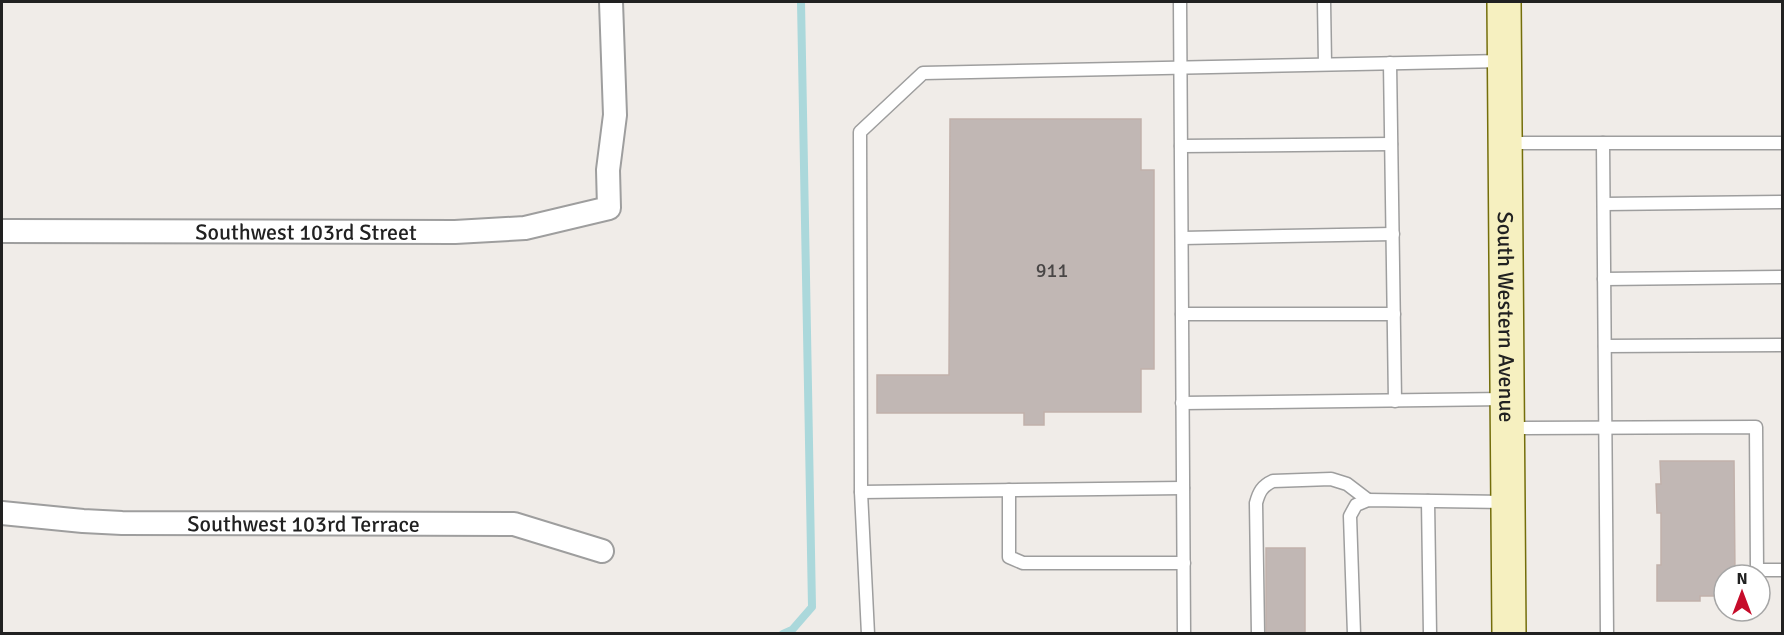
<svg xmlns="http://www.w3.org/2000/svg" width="1784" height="635" font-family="Signika,sans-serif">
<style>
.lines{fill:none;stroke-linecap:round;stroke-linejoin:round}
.stream{stroke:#abd8db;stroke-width:8}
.building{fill:#c1b7b4;stroke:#c1b1ab;stroke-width:1.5}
.service-casing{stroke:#9e9e9e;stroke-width:15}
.minor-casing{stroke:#9e9e9e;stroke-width:26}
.secondary-casing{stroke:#746e0b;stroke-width:36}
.service{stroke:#fff;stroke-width:12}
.minor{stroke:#fff;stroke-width:22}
.secondary{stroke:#f6f0c0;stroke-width:33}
.labels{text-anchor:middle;stroke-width:4.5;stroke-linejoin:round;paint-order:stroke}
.number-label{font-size:20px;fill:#494646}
.street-label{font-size:22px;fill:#212121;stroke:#fff}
</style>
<rect width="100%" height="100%" fill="#f0ece8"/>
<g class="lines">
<polyline class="stream" points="783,634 792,630 812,607 801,2"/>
</g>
<g class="building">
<polygon points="950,119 1141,119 1141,170 1154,170 1154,369 1141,369 1141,412 1044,412 1044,425 1024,425 1024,413 877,413 877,375 949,375"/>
<polygon points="1660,461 1734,461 1735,575 1724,575 1724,596 1700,596 1700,601 1657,601 1657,565 1661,565 1661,513 1657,513 1656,484 1661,484"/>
<rect x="1266" y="548" width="39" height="86"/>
</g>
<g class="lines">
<g class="service-casing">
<g id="service">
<polyline points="1180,2 1184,634"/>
<polyline points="1324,2 1325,64"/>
<polyline points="1390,63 1395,401"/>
<polyline points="1506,143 1782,143"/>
<polyline points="1603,143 1607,634"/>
<polyline points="1181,146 1391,144"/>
<polyline points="1604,204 1782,202"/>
<polyline points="1182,238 1393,234"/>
<polyline points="1604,279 1782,277"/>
<polyline points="1182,314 1394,314"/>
<polyline points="1605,346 1782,345"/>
<polyline points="1182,403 1505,399"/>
<polyline points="1508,428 1756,427 1757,570 1782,570"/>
<polyline points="1009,490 1009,557 1023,563 1184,563"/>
<polyline points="861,492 1183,488"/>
<polyline points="1428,501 1430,634"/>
<polyline points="868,634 861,492 860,132 923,73 1503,61"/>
<path d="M1258,634L1256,503C1259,492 1262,486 1273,481L1331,479L1347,484L1368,500"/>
<polyline points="1354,634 1350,516 1356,505 1368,500 1505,502"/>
</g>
</g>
<g class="minor-casing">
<g id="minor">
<path id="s1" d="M2,231L455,232L525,228L609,208L608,170L615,115L611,2"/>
<path id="s2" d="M2,513L83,521L122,523L514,524L602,551"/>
</g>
</g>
<g class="secondary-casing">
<g id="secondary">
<path id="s3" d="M1504,2L1509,634"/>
</g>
</g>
<use href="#service" class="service"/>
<use href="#minor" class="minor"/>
<use href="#secondary" class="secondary"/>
</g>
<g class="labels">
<g class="number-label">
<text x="1052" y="277">911</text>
</g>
<g class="street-label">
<text dy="8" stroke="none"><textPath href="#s1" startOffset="304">Southwest 103rd Street</textPath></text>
<text dy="8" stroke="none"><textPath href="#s3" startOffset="315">South Western Avenue</textPath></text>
<text dy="8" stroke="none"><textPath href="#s2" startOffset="302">Southwest 103rd Terrace</textPath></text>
</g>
</g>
<rect width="1784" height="635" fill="none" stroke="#212121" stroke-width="6"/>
<g transform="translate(1742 593)"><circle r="28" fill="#ffffff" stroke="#a6a6a6" stroke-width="1.5"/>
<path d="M0-4.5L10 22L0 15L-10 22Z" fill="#c60c2a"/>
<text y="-9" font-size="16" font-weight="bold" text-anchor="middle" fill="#212121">N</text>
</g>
</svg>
